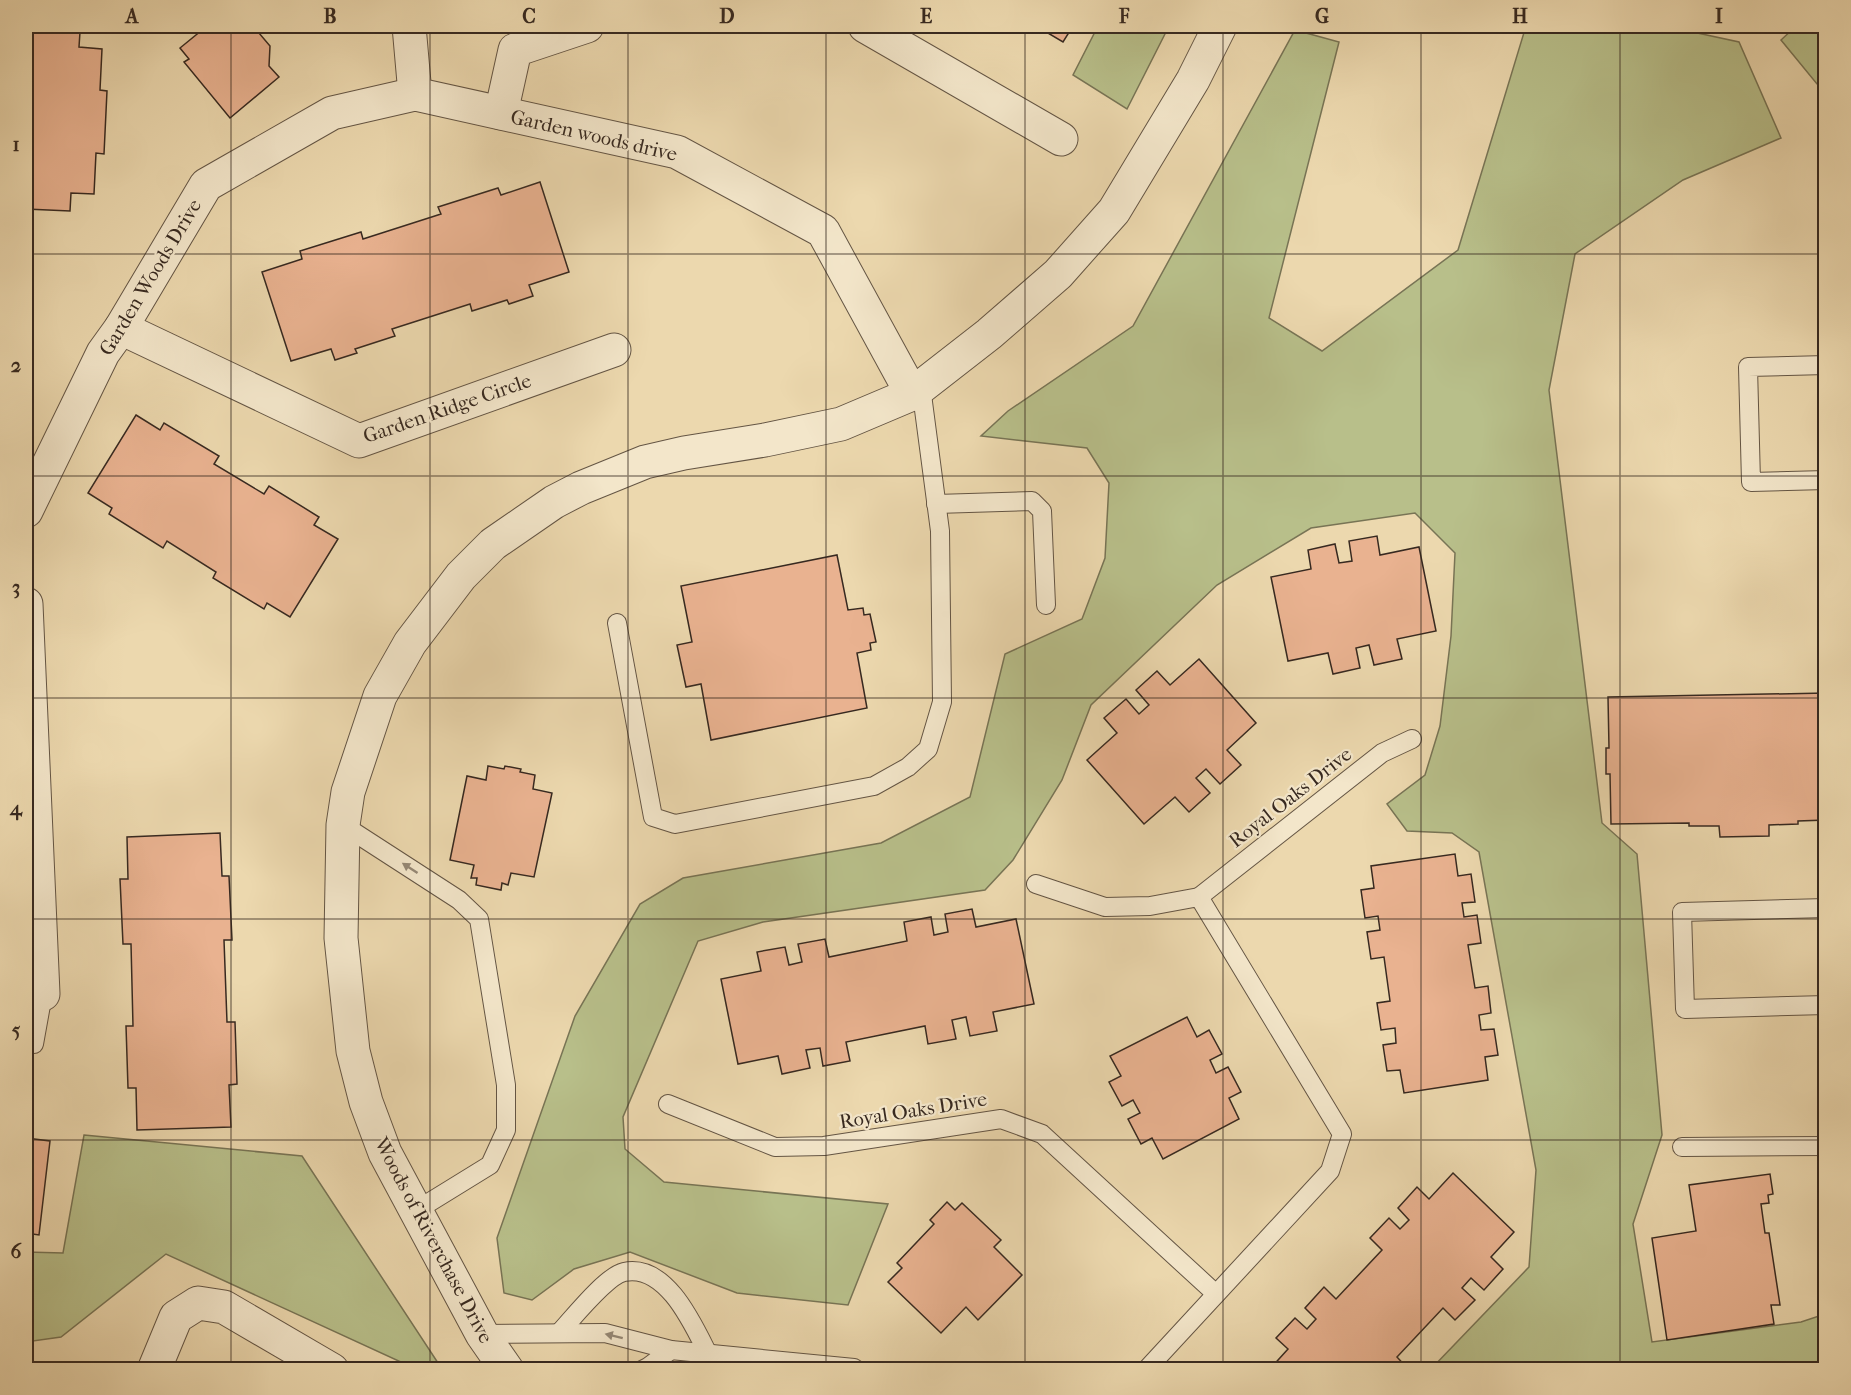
<svg xmlns="http://www.w3.org/2000/svg" width="1851" height="1395" font-family="'IM FELL French Canon',serif">
<style>
.green{fill:#b8bf8a;stroke:#787455;stroke-width:1.5}
.building{fill:#e9b290;stroke:#372920;stroke-width:1.5}
.lines{fill:none;stroke-linecap:round;stroke-linejoin:round}
.service-casing{stroke:#645544;stroke-width:20}
.minor-casing{stroke:#645544;stroke-width:35}
.service{stroke:#f3e6ca;stroke-width:18}
.minor{stroke:#f3e6ca;stroke-width:33}
.oneway{fill:#958875}
.grid{fill:none;stroke:#372920;stroke-width:1.5;stroke-opacity:0.55}
.labels{text-anchor:middle;stroke-width:4.5;stroke-linejoin:round;paint-order:stroke}
.street-label{font-size:20px;fill:#372920;stroke:#f3e6ca}
.neatline{fill:none;stroke:#372920;stroke-width:2}
.grid-label{font-size:20px;text-anchor:middle;font-weight:bold;fill:#372920}
</style>
<rect width="100%" height="100%" fill="#ecd8ae"/>
<filter id="stains"><feTurbulence type="fractalNoise" baseFrequency=".00333" numOctaves="4"/><feColorMatrix values="0 0 0 0 .2 0 0 0 0 .09 0 0 0 0 .02 0 0 0 .5 -.17"/></filter>
<radialGradient id="worn" r=".72"><stop offset=".6" stop-color="#630" stop-opacity="0"/><stop offset="1" stop-color="#630" stop-opacity=".3"/></radialGradient>
<g class="green">
<polygon points="1098,26 1169,26 1127,109 1073,75"/>
<polygon points="1526,26 1665,26 1739,42 1781,138 1683,180 1575,254 1549,390 1602,823 1637,854 1662,1135 1633,1224 1652,1342 1801,1322 1825,1314 1825,1369 1431,1369 1529,1267 1536,1170 1479,852 1452,833 1407,831 1387,804 1425,775 1440,726 1451,636 1455,553 1415,513 1311,528 1217,585 1091,705 1062,780 1013,860 985,890 763,922 698,941 623,1117 625,1149 664,1182 888,1204 848,1305 737,1293 630,1252 574,1269 532,1300 504,1293 497,1238 575,1016 640,904 683,878 881,843 970,797 1005,654 1082,619 1105,558 1109,483 1087,448 981,436 1008,411 1133,326 1295,30 1339,42 1269,318 1322,351 1458,250"/>
<polygon points="1794,28 1825,28 1825,88 1817,84 1781,40"/>
<polygon points="84,1135 302,1156 442,1369 416,1369 166,1254 61,1337 26,1342 26,1252 63,1253"/>
</g>
<g class="building">
<polygon points="207,26 253,26 270,46 269,66 279,77 230,118 184,62 189,59 180,48"/>
<polygon points="1036,26 1073,26 1063,42"/>
<polygon points="26,29 80,32 79,47 102,49 100,90 107,91 104,154 96,153 94,194 71,193 70,211 26,209"/>
<polygon points="540,182 569,272 529,285 533,296 509,304 507,300 472,311 470,304 392,329 395,336 355,349 357,353 335,360 331,349 291,361 262,272 302,259 300,251 361,232 363,239 441,214 438,207 498,188 501,195"/>
<polygon points="136,415 160,430 164,423 219,456 214,464 264,494 269,486 319,517 314,525 338,539 290,617 267,603 264,609 213,578 216,572 167,541 163,548 109,514 112,508 88,493"/>
<polygon points="1377,536 1380,555 1419,547 1436,631 1397,639 1402,659 1374,665 1369,645 1356,648 1360,668 1333,674 1328,653 1288,661 1271,577 1311,569 1308,550 1335,544 1339,563 1352,561 1349,541"/>
<polygon points="837,555 848,610 863,608 864,615 870,614 876,642 870,643 871,650 857,653 867,708 711,740 701,684 686,687 677,645 692,642 681,586"/>
<polygon points="1199,659 1256,723 1227,750 1241,765 1220,784 1206,769 1196,778 1210,793 1189,812 1175,797 1144,824 1087,760 1117,733 1104,718 1126,699 1139,714 1149,705 1136,690 1157,671 1170,685"/>
<polygon points="1826,693 1826,820 1798,821 1798,824 1769,825 1769,836 1720,837 1719,826 1689,826 1689,823 1611,824 1610,774 1606,774 1606,748 1609,748 1608,697"/>
<polygon points="488,766 504,769 505,766 521,769 520,772 535,775 533,789 552,793 534,877 511,873 508,885 502,883 501,890 476,885 477,878 471,878 474,865 450,860 467,776 486,780"/>
<polygon points="220,833 222,876 229,876 232,940 224,940 227,1022 235,1022 237,1084 229,1085 231,1127 137,1130 136,1088 128,1088 126,1026 133,1026 131,944 123,944 120,879 128,879 127,837"/>
<polygon points="1455,854 1458,876 1471,874 1475,902 1462,903 1464,917 1477,915 1481,943 1468,945 1475,988 1488,986 1491,1013 1479,1015 1481,1030 1494,1029 1498,1055 1485,1057 1488,1080 1404,1093 1400,1070 1387,1071 1383,1045 1396,1043 1395,1028 1381,1030 1377,1003 1390,1001 1384,957 1371,959 1367,932 1380,930 1378,916 1365,918 1361,890 1374,888 1371,866"/>
<polygon points="972,909 976,927 1016,919 1034,1004 993,1012 997,1031 970,1036 966,1017 952,1020 956,1039 928,1044 925,1026 846,1042 850,1061 823,1066 820,1048 806,1050 810,1068 782,1074 778,1056 738,1064 721,979 761,971 757,952 785,947 789,965 802,962 798,944 825,939 829,957 907,941 904,922 931,917 934,935 948,932 945,914"/>
<polygon points="1187,1017 1197,1037 1209,1030 1222,1054 1210,1060 1216,1073 1228,1067 1241,1092 1229,1098 1239,1119 1163,1159 1152,1138 1141,1144 1128,1119 1140,1113 1133,1100 1122,1106 1109,1082 1121,1076 1110,1056"/>
<polygon points="26,1138 50,1141 39,1235 26,1233"/>
<polygon points="1453,1173 1514,1232 1491,1257 1503,1269 1484,1290 1471,1278 1462,1288 1475,1300 1455,1320 1443,1308 1397,1357 1409,1370 1269,1370 1288,1349 1276,1338 1295,1318 1307,1329 1316,1319 1305,1308 1324,1287 1336,1299 1382,1250 1370,1238 1389,1218 1400,1229 1409,1220 1398,1208 1417,1187 1429,1199"/>
<polygon points="1770,1174 1773,1194 1768,1195 1769,1203 1761,1204 1765,1233 1769,1233 1780,1305 1771,1305 1774,1324 1667,1340 1652,1238 1696,1231 1689,1185"/>
<polygon points="947,1202 955,1210 962,1203 1001,1240 994,1247 1022,1275 978,1320 966,1307 941,1333 888,1282 902,1268 897,1263 934,1224 930,1220"/>
</g>
<g class="lines">
<g class="service-casing">
<g id="service">
<polyline points="1826,365 1748,367 1751,482 1826,480"/>
<polyline points="936,504 1032,501 1042,511 1046,605"/>
<polyline points="617,623 653,817 675,824 874,786 908,767 928,749 942,702 940,531 921,387"/>
<polyline points="343,825 459,900 479,919 506,1085 506,1130 490,1165 417,1210"/>
<polyline points="1036,884 1105,907 1150,906 1199,897 1342,1134 1330,1171 1146,1370"/>
<polyline points="1199,897 1382,753 1412,739"/>
<polyline points="1826,908 1682,912 1685,1009 1826,1005"/>
<polyline points="26,1044 34,1044 43,994"/>
<polyline points="668,1104 775,1147 824,1146 1001,1119 1042,1134 1216,1294"/>
<polyline points="1682,1147 1826,1146"/>
<path d="M559,1333C573,1318 606,1276 624,1272C666,1263 693,1324 708,1354"/>
<polyline points="482,1334 605,1333 671,1350 854,1368 857,1370"/>
<polyline points="642,1370 648,1367 671,1350"/>
</g>
</g>
<g class="minor-casing">
<g id="minor">
<polyline points="409,26 415,94"/>
<polyline points="865,26 1061,139"/>
<polyline points="501,113 515,50 587,26"/>
<polyline points="121,328 359,441 614,350"/>
<polyline points="26,511 103,353 121,328 206,185 332,113 415,94 677,152 823,231 912,394"/>
<polyline points="26,604 43,994"/>
<polyline points="154,1370 176,1317 198,1303 224,1307 332,1370"/>
<polyline points="507,1370 482,1334 385,1153 366,1102 353,1051 341,938 343,825 348,792 380,696 410,643 461,576 493,544 554,502 581,488 645,462 684,453 765,440 841,424 912,394 989,334 1058,274 1114,211 1193,80 1220,26"/>
</g>
</g>
<use href="#service" class="service"/>
<use href="#minor" class="minor"/>
</g>
<defs><path id="oneway-solid" d="M-6-.8H1V-3.2L6.5 0L1 3.2V.8H-6Z" transform="scale(1.5)"/></defs>
<g class="oneway">
<use href="#oneway-solid" transform="translate(410 868) rotate(-147)"/>
<use href="#oneway-solid" transform="translate(614 1336) rotate(-166)"/>
</g>
<path class="grid" d="M231,26V1370M430,26V1370M628,26V1370M826,26V1370M1025,26V1370M1223,26V1370M1421,26V1370M1620,26V1370M26,254H1826M26,476H1826M26,698H1826M26,919H1826M26,1140H1826"/>
<g class="labels">
<g class="street-label">
<text transform="translate(594 135) rotate(13)" y="7">Garden woods drive</text>
<text transform="translate(150 277) rotate(-59)" y="7">Garden Woods Drive</text>
<text transform="translate(447 408) rotate(-19)" y="7">Garden Ridge Circle</text>
<text transform="translate(1290 797) rotate(-38)" y="7">Royal Oaks Drive</text>
<text transform="translate(913 1110) rotate(-9)" y="7">Royal Oaks Drive</text>
<text transform="translate(434 1240) rotate(62)" y="7">Woods of Riverchase Drive</text>
</g>
</g>
<rect width="1851" height="1395" fill="none" stroke="#ecd8ae" stroke-width="66"/>
<rect x="33" y="33" width="1785" height="1329" class="neatline"/>
<g class="grid-label">
<text x="132" y="23">A</text>
<text x="330" y="23">B</text>
<text x="529" y="23">C</text>
<text x="727" y="23">D</text>
<text x="926" y="23">E</text>
<text x="1124" y="23">F</text>
<text x="1322" y="23">G</text>
<text x="1520" y="23">H</text>
<text x="1719" y="23">I</text>
<text x="16" y="151">1</text>
<text x="16" y="372">2</text>
<text x="16" y="594">3</text>
<text x="16" y="815">4</text>
<text x="16" y="1037">5</text>
<text x="16" y="1258">6</text>
</g>
<rect width="100%" height="100%" filter="url(#stains)"/>
<rect width="100%" height="100%" fill="url(#worn)"/>
</svg>
